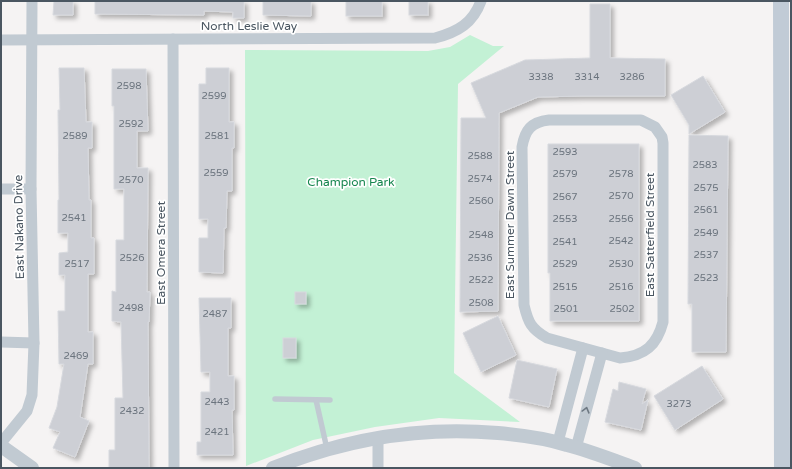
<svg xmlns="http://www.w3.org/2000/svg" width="792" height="469" font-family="'Varela Round',sans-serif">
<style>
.green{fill:#c3f1d5}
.building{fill:#cdcfd5;stroke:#d7d9de;filter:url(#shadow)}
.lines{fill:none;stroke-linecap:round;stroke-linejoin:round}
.service{stroke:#c1cad2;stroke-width:5.5}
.minor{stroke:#c1cad2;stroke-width:11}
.tertiary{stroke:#c1cad2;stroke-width:14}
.secondary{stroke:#c1cbd6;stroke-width:16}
.oneway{stroke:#6e7983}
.labels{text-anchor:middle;stroke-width:3.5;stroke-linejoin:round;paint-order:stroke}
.number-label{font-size:10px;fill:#6b747e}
.street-label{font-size:12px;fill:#4a5661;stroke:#fff}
.park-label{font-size:12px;fill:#17864f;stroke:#fff}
</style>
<defs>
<filter id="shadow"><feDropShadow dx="3.5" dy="3.5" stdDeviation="2" flood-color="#0004"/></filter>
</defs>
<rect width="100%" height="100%" fill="#f5f3f3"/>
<polygon class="green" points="470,35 493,46 504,46 458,84 454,373 520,422 439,418 375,427 313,440 246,466 245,50 428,51 450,47"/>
<g class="building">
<polygon points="54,1 73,1 73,15 53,15"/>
<polygon points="95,1 244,1 244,18 233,18 233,12 204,11 204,15 95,14"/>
<polygon points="263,1 311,1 311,16 263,15"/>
<rect x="346" y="1" width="36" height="15"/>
<rect x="409" y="1" width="19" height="14"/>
<polygon points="590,4 610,4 610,58 665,59 665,96 580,96 538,97 499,113 498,311 460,312 461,118 486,118 471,83 525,60 590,58"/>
<polygon points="59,68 84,68 86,122 92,122 92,148 88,148 89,200 91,200 91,238 94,238 94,274 88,274 88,332 93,332 93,364 88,364 80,417 89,421 75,457 53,448 60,432 49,428 57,407 64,364 59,364 58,311 65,311 65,275 59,275 59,253 68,252 68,233 58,233 58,200 59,200 58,110 60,110"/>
<polygon points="206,68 229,68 229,122 234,122 234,148 232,148 232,191 227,191 226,228 224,228 223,273 199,272 199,238 208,238 208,219 199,219 199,84 206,84"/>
<polygon points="112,69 146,69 148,131 137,131 137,168 148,168 147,292 150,292 149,322 148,322 149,468 109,468 109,450 115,450 115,398 123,398 121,322 112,321 112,291 116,292 116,240 124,240 124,189 114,189 114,106 112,106"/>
<polygon points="703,76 725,112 689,134 689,125 671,95"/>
<polygon points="689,135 728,136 726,352 692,352 692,304 688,304"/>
<polygon points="548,144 639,144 639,321 550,321 550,273 548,273"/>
<rect x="295" y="292" width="11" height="12"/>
<polygon points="199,298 231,298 231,328 228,328 228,376 234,376 234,410 232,410 233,455 197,455 197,442 201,442 201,392 210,392 210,372 201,372"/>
<polygon points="498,316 516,355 481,372 463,333"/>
<rect x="283" y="338" width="13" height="20"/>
<polygon points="517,360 557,369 549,407 509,398"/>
<polygon points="702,366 723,399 675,430 654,396"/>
<polygon points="619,382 646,389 642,404 648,400 641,430 605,422 613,389 618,391"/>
</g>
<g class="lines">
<g class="service">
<polyline points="275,399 330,400"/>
<polyline points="316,400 327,449"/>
</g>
<g class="minor">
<polyline points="173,39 174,468"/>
<path d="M1,40L435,38C458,32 473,23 481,1"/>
<path d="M549,120H641L655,127L662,137L663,143V322C657,345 645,356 620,358L547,338C531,329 528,322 524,305L522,147C525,130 531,122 549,120Z"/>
<polyline points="1,189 31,189"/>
<polyline points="1,342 34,343"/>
<polyline points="378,437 378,468"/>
<polyline points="558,442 583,348"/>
<polyline points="1,443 27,411 32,395 34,343 31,189 32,1"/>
<polyline points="576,448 602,353"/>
</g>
<g class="tertiary">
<polyline points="1,446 32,468"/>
<path d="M273,468C345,439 420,426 498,433C521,435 545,438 567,445C590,451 613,460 635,468"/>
</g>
<polyline class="secondary" points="781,1 782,468"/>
</g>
<defs><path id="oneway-chevron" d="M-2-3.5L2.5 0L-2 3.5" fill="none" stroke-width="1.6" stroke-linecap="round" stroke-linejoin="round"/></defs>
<use class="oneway" href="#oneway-chevron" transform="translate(586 410) rotate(-75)"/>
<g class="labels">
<g class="number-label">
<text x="541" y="80">3338</text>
<text x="587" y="80">3314</text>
<text x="632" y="80">3286</text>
<text x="129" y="89">2598</text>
<text x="214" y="99">2599</text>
<text x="131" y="127">2592</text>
<text x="75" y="139">2589</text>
<text x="217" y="139">2581</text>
<text x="565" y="155">2593</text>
<text x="480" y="159">2588</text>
<text x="705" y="168">2583</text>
<text x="216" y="176">2559</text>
<text x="565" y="177">2579</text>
<text x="621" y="177">2578</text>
<text x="480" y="182">2574</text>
<text x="131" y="183">2570</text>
<text x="706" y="191">2575</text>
<text x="621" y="199">2570</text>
<text x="565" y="200">2567</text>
<text x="481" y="204">2560</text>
<text x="706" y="213">2561</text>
<text x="74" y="221">2541</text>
<text x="565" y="222">2553</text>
<text x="621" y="222">2556</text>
<text x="706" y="236">2549</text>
<text x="481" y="238">2548</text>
<text x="621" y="244">2542</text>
<text x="565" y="245">2541</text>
<text x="706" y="258">2537</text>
<text x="132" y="261">2526</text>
<text x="480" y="261">2536</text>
<text x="77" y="267">2517</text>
<text x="565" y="267">2529</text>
<text x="621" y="267">2530</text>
<text x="706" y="281">2523</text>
<text x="481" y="283">2522</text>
<text x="565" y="290">2515</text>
<text x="621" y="290">2516</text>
<text x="481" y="306">2508</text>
<text x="131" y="311">2498</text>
<text x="566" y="312">2501</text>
<text x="622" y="312">2502</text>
<text x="215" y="317">2487</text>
<text x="76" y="359">2469</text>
<text x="217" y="405">2443</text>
<text x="679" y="407">3273</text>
<text x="132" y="414">2432</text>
<text x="217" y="435">2421</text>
</g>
<g class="street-label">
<text x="249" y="30">North Leslie Way</text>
<text transform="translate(510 225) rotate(-90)" y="4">East Summer Dawn Street</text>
<text transform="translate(19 227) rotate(-91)" y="4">East Nakano Drive</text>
<text transform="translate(650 235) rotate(-90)" y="4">East Satterfield Street</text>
<text transform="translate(161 253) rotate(-90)" y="4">East Omera Street</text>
</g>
<g class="park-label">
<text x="351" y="186">Champion Park</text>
</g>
</g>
<rect width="792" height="469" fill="none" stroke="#4a5661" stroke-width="4"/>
</svg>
